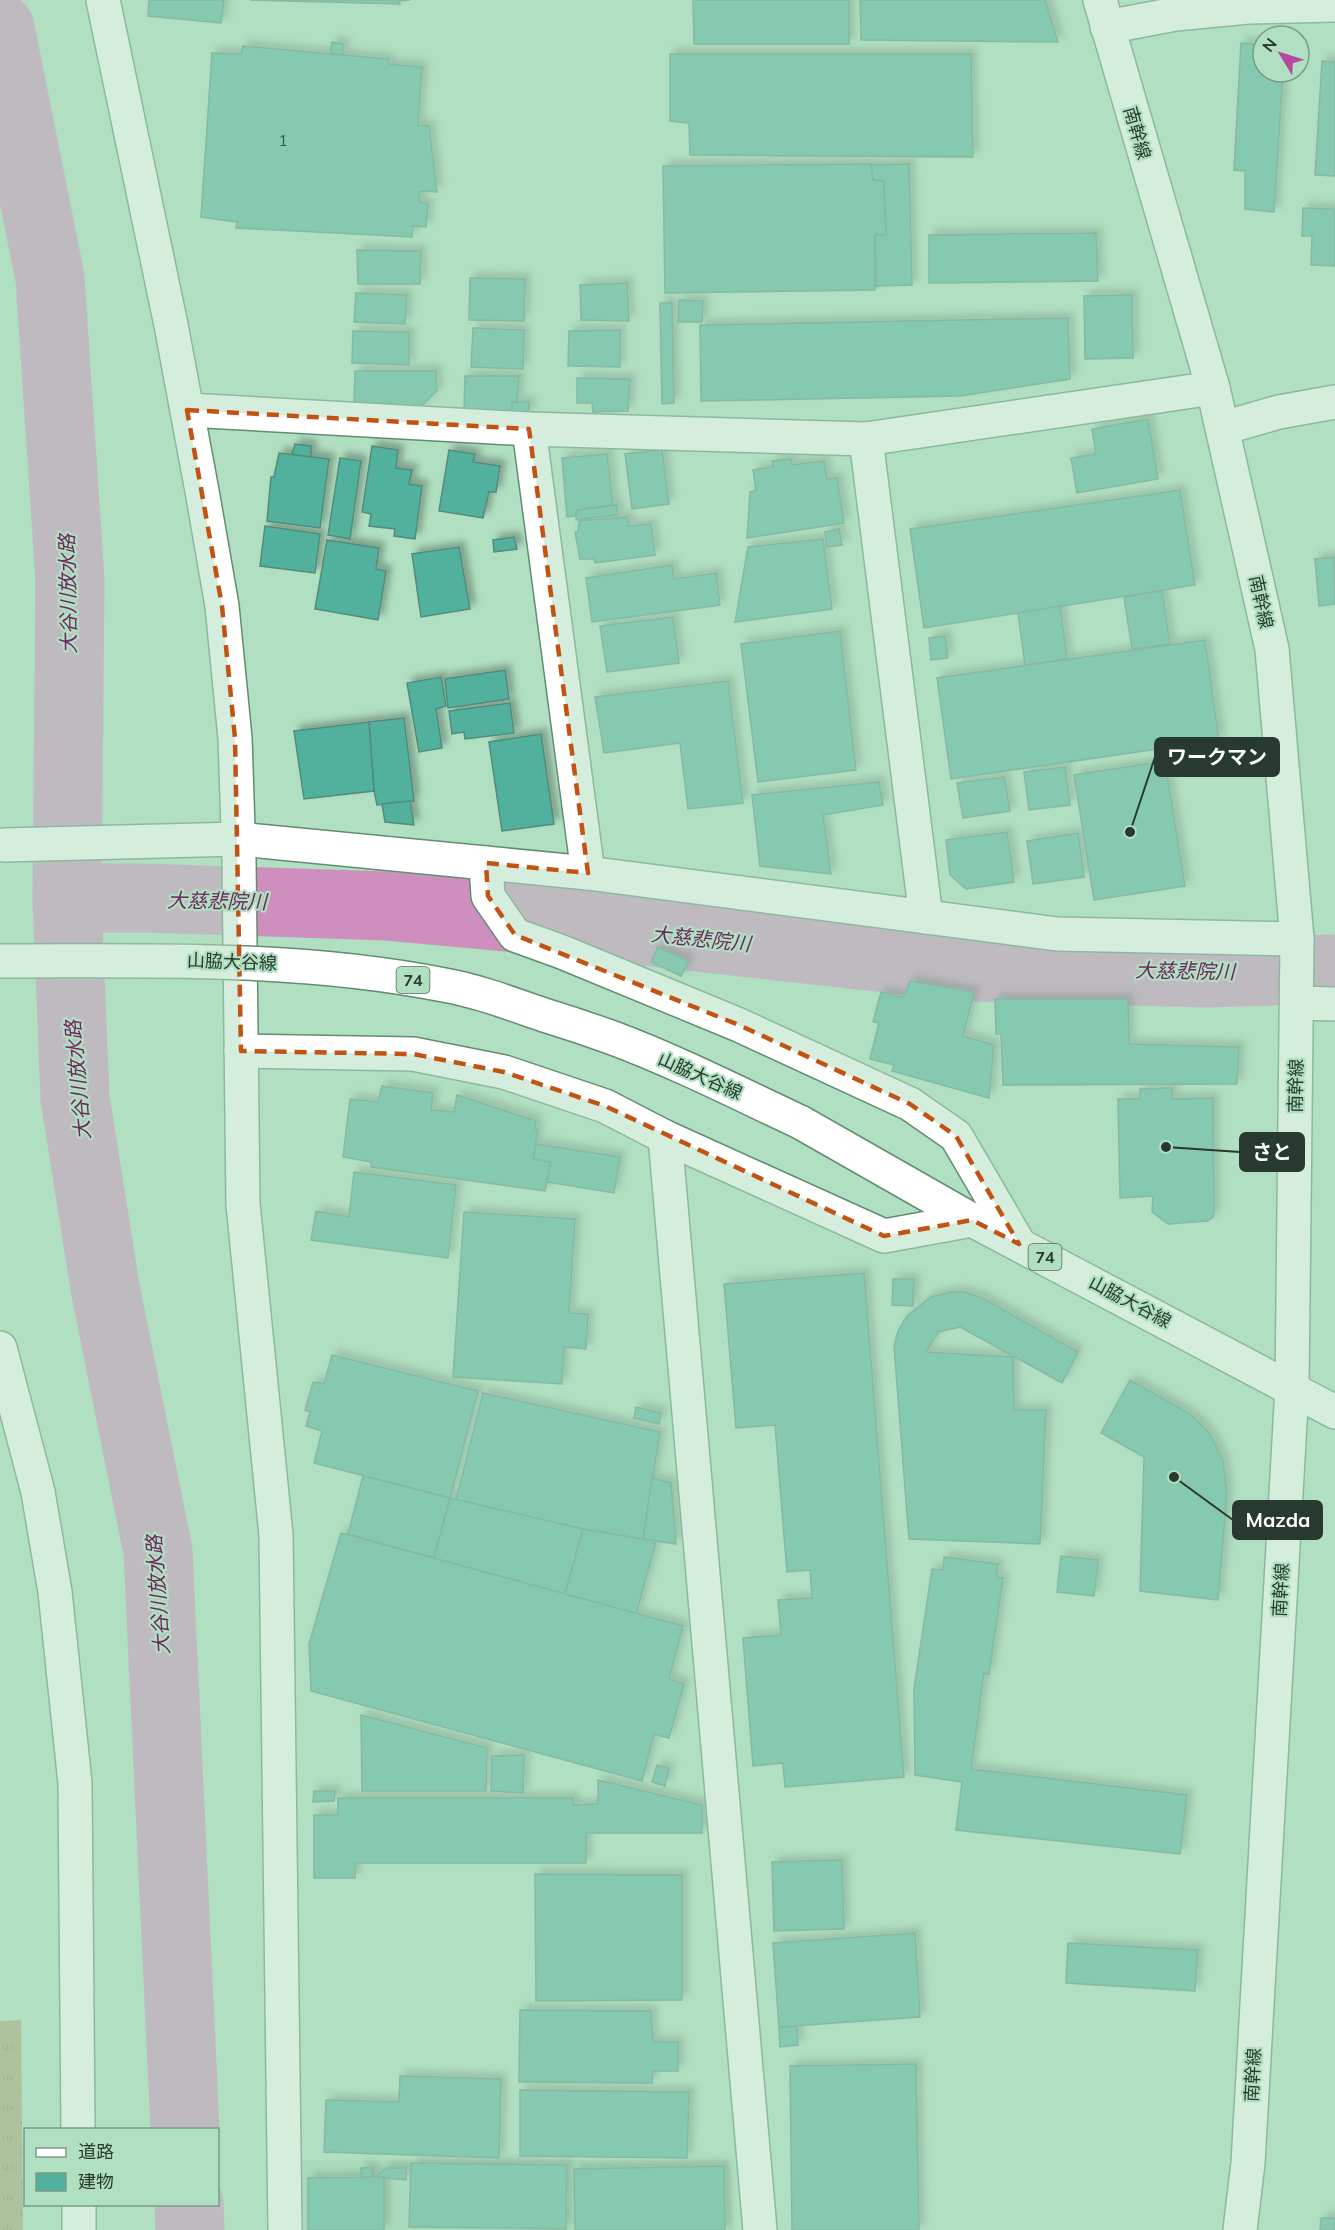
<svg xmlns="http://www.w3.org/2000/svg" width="1335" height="2230" font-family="Mulish,'Noto Sans JP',sans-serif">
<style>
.built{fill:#9fd5b3}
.grass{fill:url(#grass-tufts)}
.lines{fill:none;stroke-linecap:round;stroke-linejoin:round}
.river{stroke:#ce8fbe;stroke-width:69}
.building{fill:#51b19c;stroke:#538b7d;stroke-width:1.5;filter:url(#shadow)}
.street-casing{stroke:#618d71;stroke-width:36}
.secondary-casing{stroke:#618d71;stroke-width:36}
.primary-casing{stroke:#618d71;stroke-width:36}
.street{stroke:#fff;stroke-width:33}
.secondary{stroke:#fff;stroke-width:33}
.primary{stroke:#fff;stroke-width:33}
.primary-bridge-casing{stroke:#618d71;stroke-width:36;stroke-linecap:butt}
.primary-bridge{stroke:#fff;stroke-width:33}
.marked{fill:none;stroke:#c25313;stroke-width:4.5;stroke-dasharray:12 8;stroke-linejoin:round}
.labels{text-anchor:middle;stroke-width:4.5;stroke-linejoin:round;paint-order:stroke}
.number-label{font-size:15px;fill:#32584a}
.shield{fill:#b0dfc1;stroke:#516c5b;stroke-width:1.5}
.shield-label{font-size:16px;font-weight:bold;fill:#283a2f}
.street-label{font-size:18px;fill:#283a2f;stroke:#b0dfc1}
.water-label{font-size:20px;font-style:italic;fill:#702661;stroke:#b0dfc1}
.leader{fill:none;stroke:#283a2f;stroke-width:2}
.callout-dot{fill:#283a2f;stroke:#b0dfc1;stroke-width:2}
.callout{fill:#283a2f;stroke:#283a2f;stroke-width:2}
.callout-label{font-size:20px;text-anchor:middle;font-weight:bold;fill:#fff}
</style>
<defs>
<pattern id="grass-tufts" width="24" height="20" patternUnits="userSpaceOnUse" patternTransform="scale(1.5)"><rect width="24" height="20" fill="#aca173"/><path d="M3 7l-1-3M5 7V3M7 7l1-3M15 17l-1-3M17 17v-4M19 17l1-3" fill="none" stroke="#8c845f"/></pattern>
<filter id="shadow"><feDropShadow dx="5.5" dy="-5.5" stdDeviation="3" flood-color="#0004"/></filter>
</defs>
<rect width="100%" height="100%" fill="#b0dfc1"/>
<polygon class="built" points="299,2160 729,2160 734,2230 302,2230"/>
<polygon class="grass" points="21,2020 23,2230 0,2230 0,2021"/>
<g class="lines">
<g class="river">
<polyline points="0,28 50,278 70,580 67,898 75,1098 106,1293 158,1551 185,2130"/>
<polyline points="67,898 147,898 386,906 581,924 966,967 1207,973 1335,969"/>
<polyline points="189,2204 190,2230"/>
</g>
</g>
<g class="building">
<polygon points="149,0 224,0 221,23 148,16"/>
<polygon points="250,0 410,0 399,1 400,4"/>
<polygon points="693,0 849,0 849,44 694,44"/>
<polygon points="860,0 1045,0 1058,42 861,40"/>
<polygon points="332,42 343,44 343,55 330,54"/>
<polygon points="1241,43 1263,45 1263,72 1283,72 1274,212 1245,209 1245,171 1234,170"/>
<polygon points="243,46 388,59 389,64 422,67 418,125 429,126 437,192 420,191 419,202 428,204 426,227 413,226 412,237 236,228 237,222 201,217 212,53 241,54"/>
<polygon points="670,54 971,54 973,157 690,155 689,123 670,121"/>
<polygon points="1322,61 1335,62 1335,176 1315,175"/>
<polygon points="871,164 873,180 884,181 886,235 875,235 875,290 665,293 663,166"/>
<polygon points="909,164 912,285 876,286 875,235 886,235 884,181 873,180 871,165"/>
<polygon points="1303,208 1335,209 1335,266 1311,265 1312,236 1302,236"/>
<polygon points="1096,233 1098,281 929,283 929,235"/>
<polygon points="357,250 421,251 420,284 358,284"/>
<polygon points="470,278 525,279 524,321 469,320"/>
<polygon points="627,283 629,321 581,320 580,285"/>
<polygon points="356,293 407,295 405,324 354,322"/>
<polygon points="1132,295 1133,358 1085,359 1084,296"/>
<polygon points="679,300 703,301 702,322 678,322"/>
<polygon points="660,303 672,303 674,403 662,404"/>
<polygon points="1068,318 1070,379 960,396 701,401 700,325"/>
<polygon points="473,328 524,330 523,369 471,367"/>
<polygon points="620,330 620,367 568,366 569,331"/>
<polygon points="353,331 409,332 409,365 352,363"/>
<polygon points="355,371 436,371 437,390 421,407 354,407"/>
<polygon points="465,376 519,376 517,402 512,402 512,413 464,413"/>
<polygon points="577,378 630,379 628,411 593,412 592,403 577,403"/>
<polygon points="512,402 529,402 529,414 512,413"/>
<polygon points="1148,419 1158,479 1077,493 1071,458 1096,454 1092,429"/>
<polygon points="295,444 311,446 311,458 292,454"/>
<polygon points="372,446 398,450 396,468 412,470 409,484 422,486 415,539 394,536 395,529 369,526 371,514 362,512"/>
<polygon points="449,450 475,454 473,462 500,466 496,492 489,492 483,518 439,511"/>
<polygon points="662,450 669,504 632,509 625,454"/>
<polygon points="279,453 329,459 320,528 267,521 271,477 274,477"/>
<polygon points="607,454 613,505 577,510 575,516 567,517 562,458"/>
<polygon points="340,458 361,461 350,539 328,535"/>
<polygon points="791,459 792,465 824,461 827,479 837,478 844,523 747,538 750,492 756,491 753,470 773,467 772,461"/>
<polygon points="1180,490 1195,585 924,628 910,529"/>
<polygon points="617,505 618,515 576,520 577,510"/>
<polygon points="627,517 629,526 651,524 655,555 595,563 594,559 580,559 575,532 578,532 579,521"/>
<polygon points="265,526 320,534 315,573 260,566"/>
<polygon points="839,529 842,545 827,547 825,532"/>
<polygon points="514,537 517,549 494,552 493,540"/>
<polygon points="823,539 832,609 735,622 748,547"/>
<polygon points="327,540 379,548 376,569 386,571 378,620 315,609"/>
<polygon points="459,547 470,609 421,617 412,554"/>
<polygon points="1334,557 1335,604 1319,606 1315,559"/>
<polygon points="672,565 674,579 716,573 720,605 592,622 586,578"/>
<polygon points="1162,591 1170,644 1132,649 1124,597"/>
<polygon points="1060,606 1067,659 1025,665 1018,613"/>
<polygon points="673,617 679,663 607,672 600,626"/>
<polygon points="840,631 856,770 758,782 741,644"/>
<polygon points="945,636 948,658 931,660 929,638"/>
<polygon points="1205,640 1219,740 951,779 937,678"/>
<polygon points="505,670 509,699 448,708 445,679"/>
<polygon points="441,677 446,706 436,709 442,748 419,752 407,683"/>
<polygon points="728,681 743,803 688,809 680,743 604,753 595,697"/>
<polygon points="510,703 514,733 465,739 464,732 452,734 449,711"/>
<polygon points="404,718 414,801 377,805 374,791 369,722"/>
<polygon points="369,722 374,791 304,799 294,731"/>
<polygon points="541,734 554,824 502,831 489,742"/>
<polygon points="1165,761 1185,886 1094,900 1074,775"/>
<polygon points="1065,767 1070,805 1029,810 1024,772"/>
<polygon points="1004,777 1010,811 963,818 957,783"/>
<polygon points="879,782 883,805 823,815 831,874 760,866 752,795"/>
<polygon points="410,801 414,825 385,822 382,804"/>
<polygon points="1007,832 1014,882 966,889 950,875 946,840"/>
<polygon points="1078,833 1084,877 1033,884 1027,841"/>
<polygon points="658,947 689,961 681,976 651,962"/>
<polygon points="910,981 974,992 963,1036 994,1045 989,1098 892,1071 894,1065 870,1059 879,1023 873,1022 881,992 904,997"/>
<polygon points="995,999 1128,999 1129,1044 1239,1047 1237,1084 1003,1085 1001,1034 996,1034"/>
<polygon points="382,1086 433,1093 431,1110 454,1112 457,1095 536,1121 535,1129 538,1129 533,1159 551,1162 545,1191 371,1167 371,1162 343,1157 350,1099 378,1102"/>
<polygon points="1172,1088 1172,1099 1213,1098 1214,1212 1213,1217 1207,1221 1168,1224 1152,1212 1153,1196 1120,1198 1118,1099 1140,1099 1140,1089"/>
<polygon points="536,1144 620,1157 614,1193 547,1182 551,1162 533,1159"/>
<polygon points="354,1172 456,1185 448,1258 311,1240 316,1211 349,1217"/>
<polygon points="464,1212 575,1219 569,1313 588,1314 586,1349 564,1347 562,1384 453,1377"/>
<polygon points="864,1273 904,1777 785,1787 783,1763 753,1766 743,1638 781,1635 778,1600 812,1598 810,1570 787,1572 775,1425 736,1428 724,1284"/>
<polygon points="893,1279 914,1279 913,1306 892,1305"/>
<polygon points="951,1292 964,1292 982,1298 1078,1352 1062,1383 960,1327 938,1332 926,1352 1013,1357 1014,1410 1046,1410 1040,1544 909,1539 894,1346 898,1331 907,1316 931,1297"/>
<polygon points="332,1355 478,1391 450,1498 314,1463 322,1431 306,1426 310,1412 305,1410 313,1382 324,1384"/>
<polygon points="1130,1380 1190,1414 1210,1434 1223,1461 1227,1494 1218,1600 1140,1591 1144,1457 1101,1433"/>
<polygon points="483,1393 660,1432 643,1539 583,1529 456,1500"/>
<polygon points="636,1407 661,1413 659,1424 634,1418"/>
<polygon points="363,1476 450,1498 434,1558 348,1534"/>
<polygon points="652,1478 671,1483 676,1544 643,1539"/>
<polygon points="450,1498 583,1529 565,1594 434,1558"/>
<polygon points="583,1529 656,1541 636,1614 565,1594"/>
<polygon points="341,1533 683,1626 669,1679 684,1684 669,1738 654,1734 642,1781 311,1691 309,1644"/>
<polygon points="1061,1556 1098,1560 1094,1596 1057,1592"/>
<polygon points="944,1557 998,1564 996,1577 1003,1578 989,1674 984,1673 971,1769 1187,1795 1180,1854 956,1830 962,1782 915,1775 914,1689 932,1569 943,1570"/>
<polygon points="361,1715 487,1748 486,1791 362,1791"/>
<polygon points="524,1755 523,1793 491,1791 492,1756"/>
<polygon points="657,1765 669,1768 665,1786 652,1782"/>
<polygon points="598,1780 702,1805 702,1833 586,1833 586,1863 355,1863 355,1878 314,1878 314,1815 338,1815 338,1798 573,1798 573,1805 598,1804"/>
<polygon points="314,1791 335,1791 334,1801 313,1802"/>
<polygon points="842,1860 844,1929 774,1931 772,1862"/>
<polygon points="535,1874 682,1875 682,2000 536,2001"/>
<polygon points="915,1933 920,2017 779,2027 773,1943"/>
<polygon points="1068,1943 1198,1950 1195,1991 1066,1983"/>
<polygon points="520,2010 651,2011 653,2042 678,2042 678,2071 653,2071 652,2083 519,2082"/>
<polygon points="779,2027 797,2027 798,2045 780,2047"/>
<polygon points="916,2064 919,2230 792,2230 790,2066"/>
<polygon points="400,2076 501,2079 499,2158 324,2152 326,2100 399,2102"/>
<polygon points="520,2090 689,2092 687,2158 520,2156"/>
<polygon points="411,2163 567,2165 566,2229 409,2227"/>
<polygon points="724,2166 725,2230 575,2230 574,2169"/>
<rect x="361" y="2168" width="12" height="10"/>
<polygon points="387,2168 406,2168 406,2180 375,2177"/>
<polygon points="384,2177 384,2230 308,2230 308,2178"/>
<polygon points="1321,2218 1335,2218 1335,2230 1320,2230"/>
</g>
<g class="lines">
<g class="street-casing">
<g id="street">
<polyline points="187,410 529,429 866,439 1213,388"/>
<polyline points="1223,428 1279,412 1335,402"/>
<polyline points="529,429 588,873"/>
<polyline points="866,439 926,917"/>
<polyline points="1297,1003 1335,1004"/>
<polyline points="665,1137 760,2230"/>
<polyline points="0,1348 38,1492 55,1592 75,1783 78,2130"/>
<polyline points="79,2204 79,2230"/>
</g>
</g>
<g class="secondary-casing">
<g id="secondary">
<polyline points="103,0 171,325 202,491 222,606 235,738 239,859 243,1204 276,1535 285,2230"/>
<polyline points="1100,0 1213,388 1272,649 1297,939 1292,1388 1248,2163 1240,2230"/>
<polyline points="1107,27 1175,14 1248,7 1335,5"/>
<polyline points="4,845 239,839 588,873 1057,934 1297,939"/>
</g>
</g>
<g class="primary-casing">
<g id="primary">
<polyline points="486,863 488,896 515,935 562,952 739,1025 910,1104 956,1136 1019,1244"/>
<polyline points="241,1051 413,1054 504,1072 605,1106 665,1137 884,1236 972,1220"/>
<polyline points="800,1122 972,1220 1335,1412"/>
</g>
</g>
<use href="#street" class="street"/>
<use href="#secondary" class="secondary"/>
<use href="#primary" class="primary"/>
<g class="primary-bridge-casing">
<path id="primary-bridge" d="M0,961C149,961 297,956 444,985C478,991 512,1004 544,1015C567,1022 591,1030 613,1038C677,1062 738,1093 800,1122"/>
</g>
<use href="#primary-bridge" class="primary-bridge"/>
</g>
<path d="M0 0H1335V2230H0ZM187,410L529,429L588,873L486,863L488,896L515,935L739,1025L910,1104L956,1136L1019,1244L972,1220L884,1236L605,1106L504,1072L413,1054L241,1051L235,738L222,606Z" fill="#b0dfc1" fill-opacity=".55" fill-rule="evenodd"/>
<path class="marked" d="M187,410L529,429L588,873L486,863L488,896L515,935L739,1025L910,1104L956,1136L1019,1244L972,1220L884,1236L605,1106L504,1072L413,1054L241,1051L235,738L222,606Z"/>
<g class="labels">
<g class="number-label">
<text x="283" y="146">1</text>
</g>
<g class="shield">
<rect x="396.5" y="967" width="33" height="26" rx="4.5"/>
<rect x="1028.5" y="1244" width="33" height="26" rx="4.5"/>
</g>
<g class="shield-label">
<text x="413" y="986">74</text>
<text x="1045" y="1263">74</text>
</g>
<g class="street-label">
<text transform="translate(1137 133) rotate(74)" y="6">南幹線</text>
<text transform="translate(1261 602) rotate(78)" y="6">南幹線</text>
<text transform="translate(232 962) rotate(2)" y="6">山脇大谷線</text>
<text transform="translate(700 1076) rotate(24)" y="6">山脇大谷線</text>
<text transform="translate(1296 1086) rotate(-89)" y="6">南幹線</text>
<text transform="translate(1130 1302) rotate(28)" y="6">山脇大谷線</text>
<text transform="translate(1281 1590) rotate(-87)" y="6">南幹線</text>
<text transform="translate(1253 2075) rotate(-87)" y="6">南幹線</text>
</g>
<g class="water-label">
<text transform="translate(68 594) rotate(-91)" y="7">大谷川放水路</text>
<text transform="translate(217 901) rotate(1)" y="7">大慈悲院川</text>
<text transform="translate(701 939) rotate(6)" y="7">大慈悲院川</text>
<text transform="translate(1185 971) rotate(1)" y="7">大慈悲院川</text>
<text transform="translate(78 1080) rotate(-95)" y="7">大谷川放水路</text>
<text transform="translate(158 1595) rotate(-94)" y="7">大谷川放水路</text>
</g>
</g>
<path class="leader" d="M1130 832L1155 757M1166 1147L1240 1152M1174 1477L1233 1520"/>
<g class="callout-dot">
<circle cx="1130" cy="832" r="6"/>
<circle cx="1166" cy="1147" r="6"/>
<circle cx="1174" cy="1477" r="6"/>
</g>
<g class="callout">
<rect x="1155" y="738" width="124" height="38" rx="6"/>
<rect x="1240" y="1133" width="64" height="38" rx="6"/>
<rect x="1233" y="1501" width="89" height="38" rx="6"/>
</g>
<g class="callout-label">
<text x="1217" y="764">ワークマン</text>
<text x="1272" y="1159">さと</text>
<text x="1278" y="1527">Mazda</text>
</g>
<rect x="24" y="2128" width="195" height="78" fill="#b0dfc1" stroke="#7a9d87" stroke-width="1.5"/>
<rect x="36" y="2148" width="30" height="9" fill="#ffffff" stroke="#7a9d87" stroke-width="1.5"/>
<text x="78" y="2158" font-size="18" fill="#283a2f">道路</text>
<rect x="36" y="2173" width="30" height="18" fill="#51b19c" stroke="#7a9d87" stroke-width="1.5"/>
<text x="78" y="2188" font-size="18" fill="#283a2f">建物</text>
<g transform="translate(1281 54) rotate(308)"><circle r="28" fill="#b0dfc1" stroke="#7a9d87" stroke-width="1.5"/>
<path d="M0-4.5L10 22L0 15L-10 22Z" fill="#b947a1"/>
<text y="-9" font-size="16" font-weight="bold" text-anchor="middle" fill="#283a2f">N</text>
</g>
</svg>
